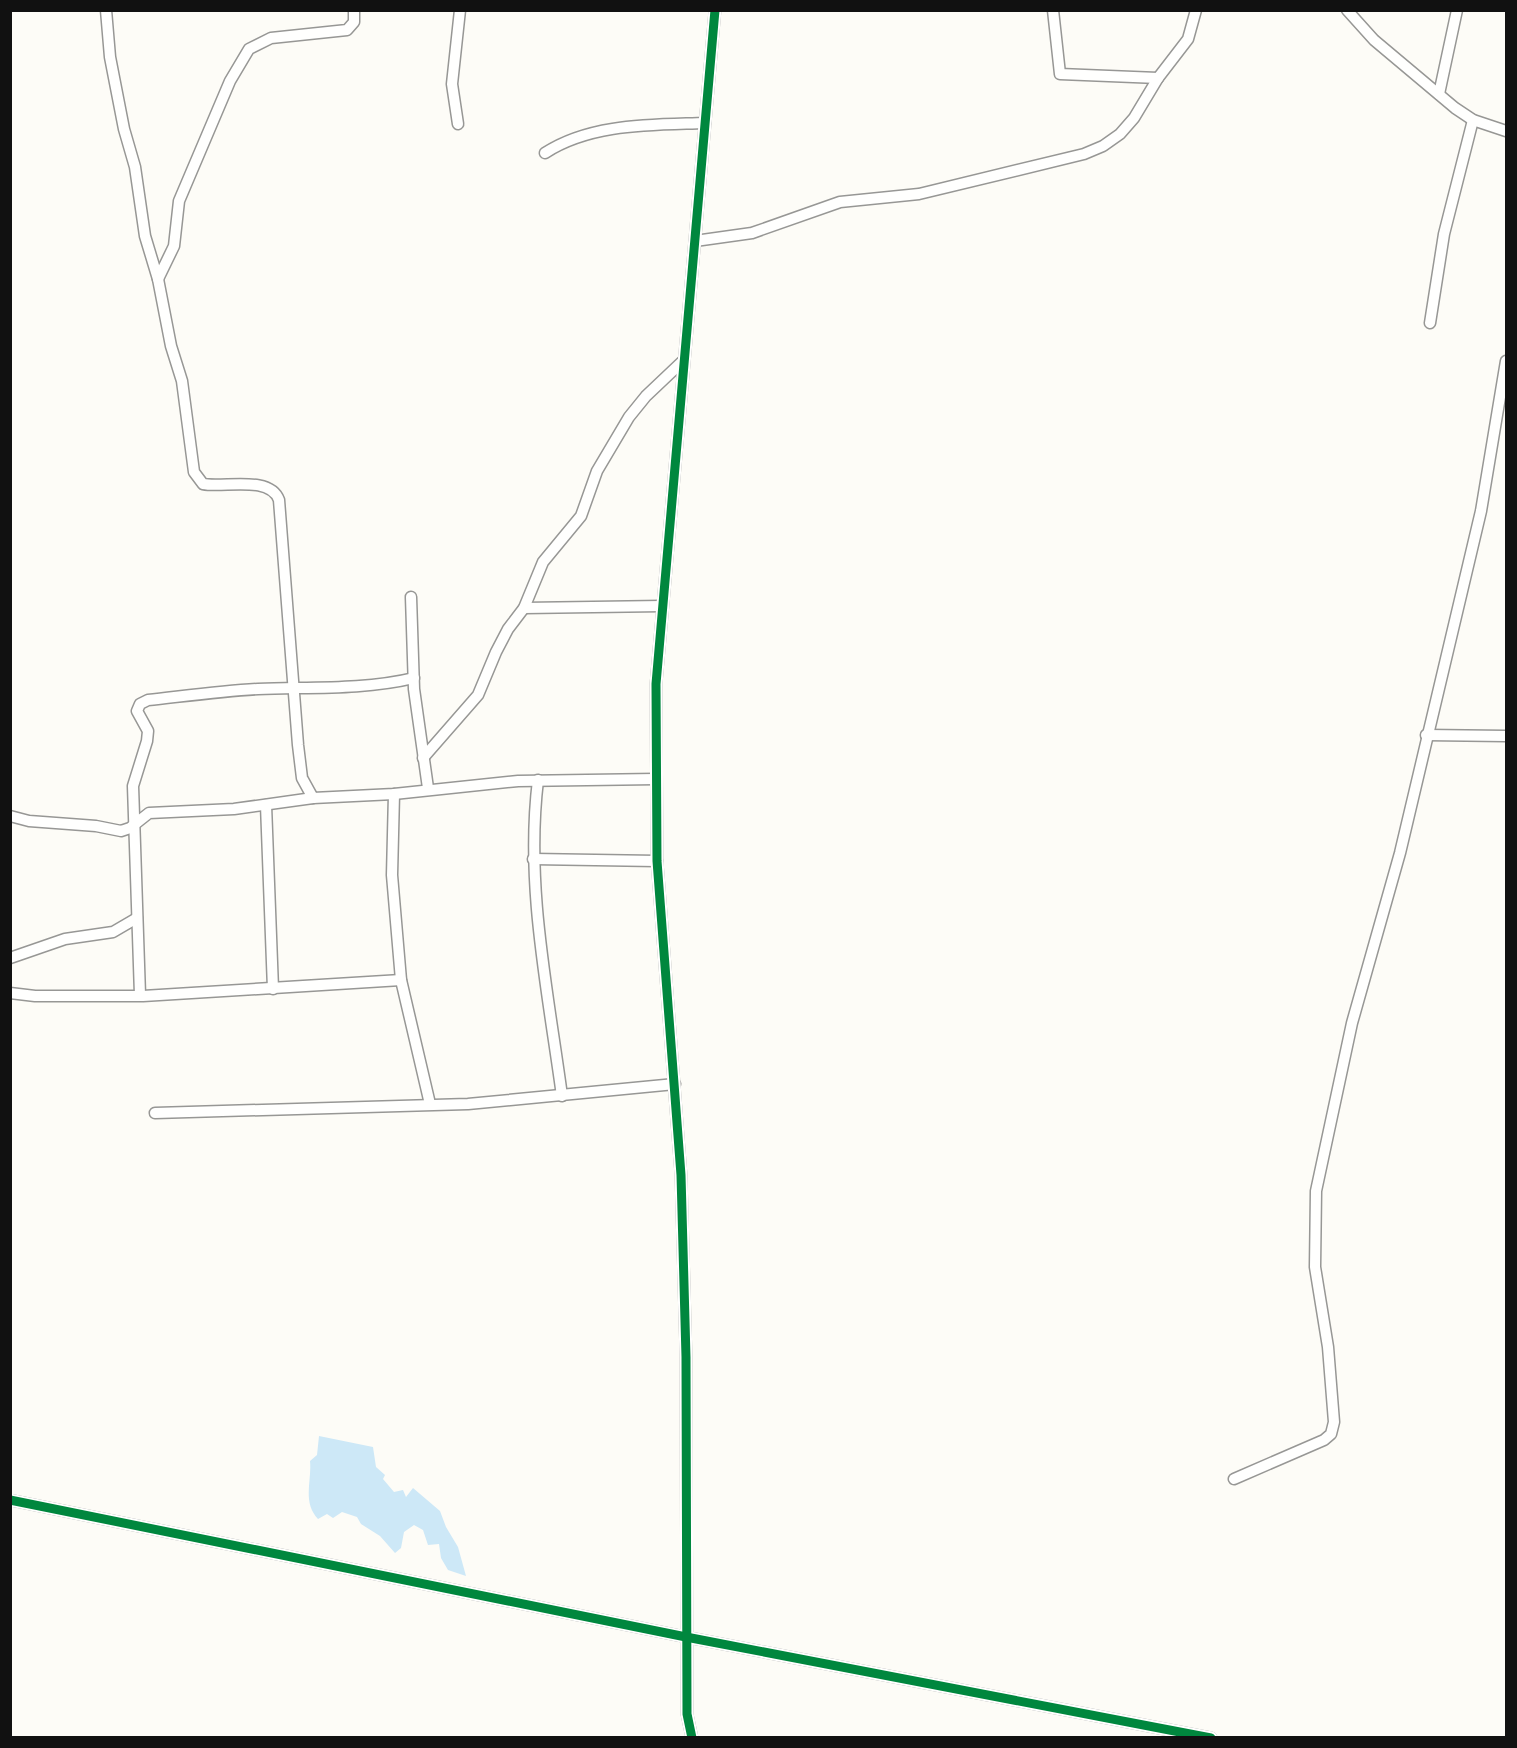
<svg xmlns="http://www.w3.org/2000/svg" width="1517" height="1748" font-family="Georgia,serif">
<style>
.water{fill:#cde8f7}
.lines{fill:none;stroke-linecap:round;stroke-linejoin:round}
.minor-casing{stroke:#979795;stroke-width:13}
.minor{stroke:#fffffe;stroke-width:10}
.cycleway-casing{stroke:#fff;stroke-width:13}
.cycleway{stroke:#00873e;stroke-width:9}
</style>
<rect width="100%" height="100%" fill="#fdfcf7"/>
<path class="water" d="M319,1436L373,1447L376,1467L385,1475L383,1479L394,1492L403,1490L406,1497L413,1488L440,1511L446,1527L458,1547L466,1576L448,1570L441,1558L439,1544L428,1545L423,1530L414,1525L404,1532L401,1548L395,1553L380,1536L361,1524L357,1517L342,1512L333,1518L327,1514L318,1519C302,1502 312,1481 310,1461L317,1455Z"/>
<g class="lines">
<g class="minor-casing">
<g id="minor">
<path d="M106,10L110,57L124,129L135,167L145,236L158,279L171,346L182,381L194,472L203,484C224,488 270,475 279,500L298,745L302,778L313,798"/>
<polyline points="1053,10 1060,74 1158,78"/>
<polyline points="1347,10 1374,40 1455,108 1473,120 1506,131"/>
<polyline points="1439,94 1457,10"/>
<polyline points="458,124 452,84 460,10"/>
<path d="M545,153C591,123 652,125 705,123"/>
<polyline points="695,241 752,233 840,202 919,194 1084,154 1103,146 1120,134 1134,118 1158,78 1188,39 1196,10"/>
<polyline points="158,279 174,246 179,201 230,81 249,49 271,38 347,30 354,22 354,10"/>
<polyline points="1430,323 1444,234 1473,120"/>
<polyline points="411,597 414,689 428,788"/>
<polyline points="524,608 662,606"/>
<polyline points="1426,735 1506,736"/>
<polyline points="423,758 478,695 496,652 508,629 524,608 543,562 581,516 597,471 629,417 646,396 684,360"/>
<path d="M538,780C525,886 548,991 562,1096"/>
<polyline points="394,794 392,875 401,980 430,1104"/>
<polyline points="266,805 273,989"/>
<polyline points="10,816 29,821 96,826 121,831 130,828 149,813 234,809 313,798 394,794 518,781 656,779"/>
<polyline points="533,859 657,861"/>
<polyline points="10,958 65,939 113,932 137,918"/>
<polyline points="10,993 35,996 143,996 401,980"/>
<path d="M140,995L133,786L147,741L148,731L137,711L140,704L148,700C185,696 222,691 258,689C310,687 364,690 414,678"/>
<polyline points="155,1113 468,1104 675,1084"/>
<polyline points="1234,1479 1324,1440 1331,1434 1334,1422 1328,1347 1315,1267 1316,1191 1352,1023 1400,853 1481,511 1506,361"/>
<polyline points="10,1500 686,1637 1211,1738"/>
<polyline points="692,1738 687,1714 686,1357 681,1175 657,861 656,684 715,10"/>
</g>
</g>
<use href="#minor" class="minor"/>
<g class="cycleway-casing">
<g id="cycleway">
<polyline points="10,1500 686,1637 1211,1738"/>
<polyline points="692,1738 687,1714 686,1357 681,1175 657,861 656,684 715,10"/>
</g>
</g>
<use href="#cycleway" class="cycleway"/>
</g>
<rect width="1517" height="1748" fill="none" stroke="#111111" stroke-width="24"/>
</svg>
